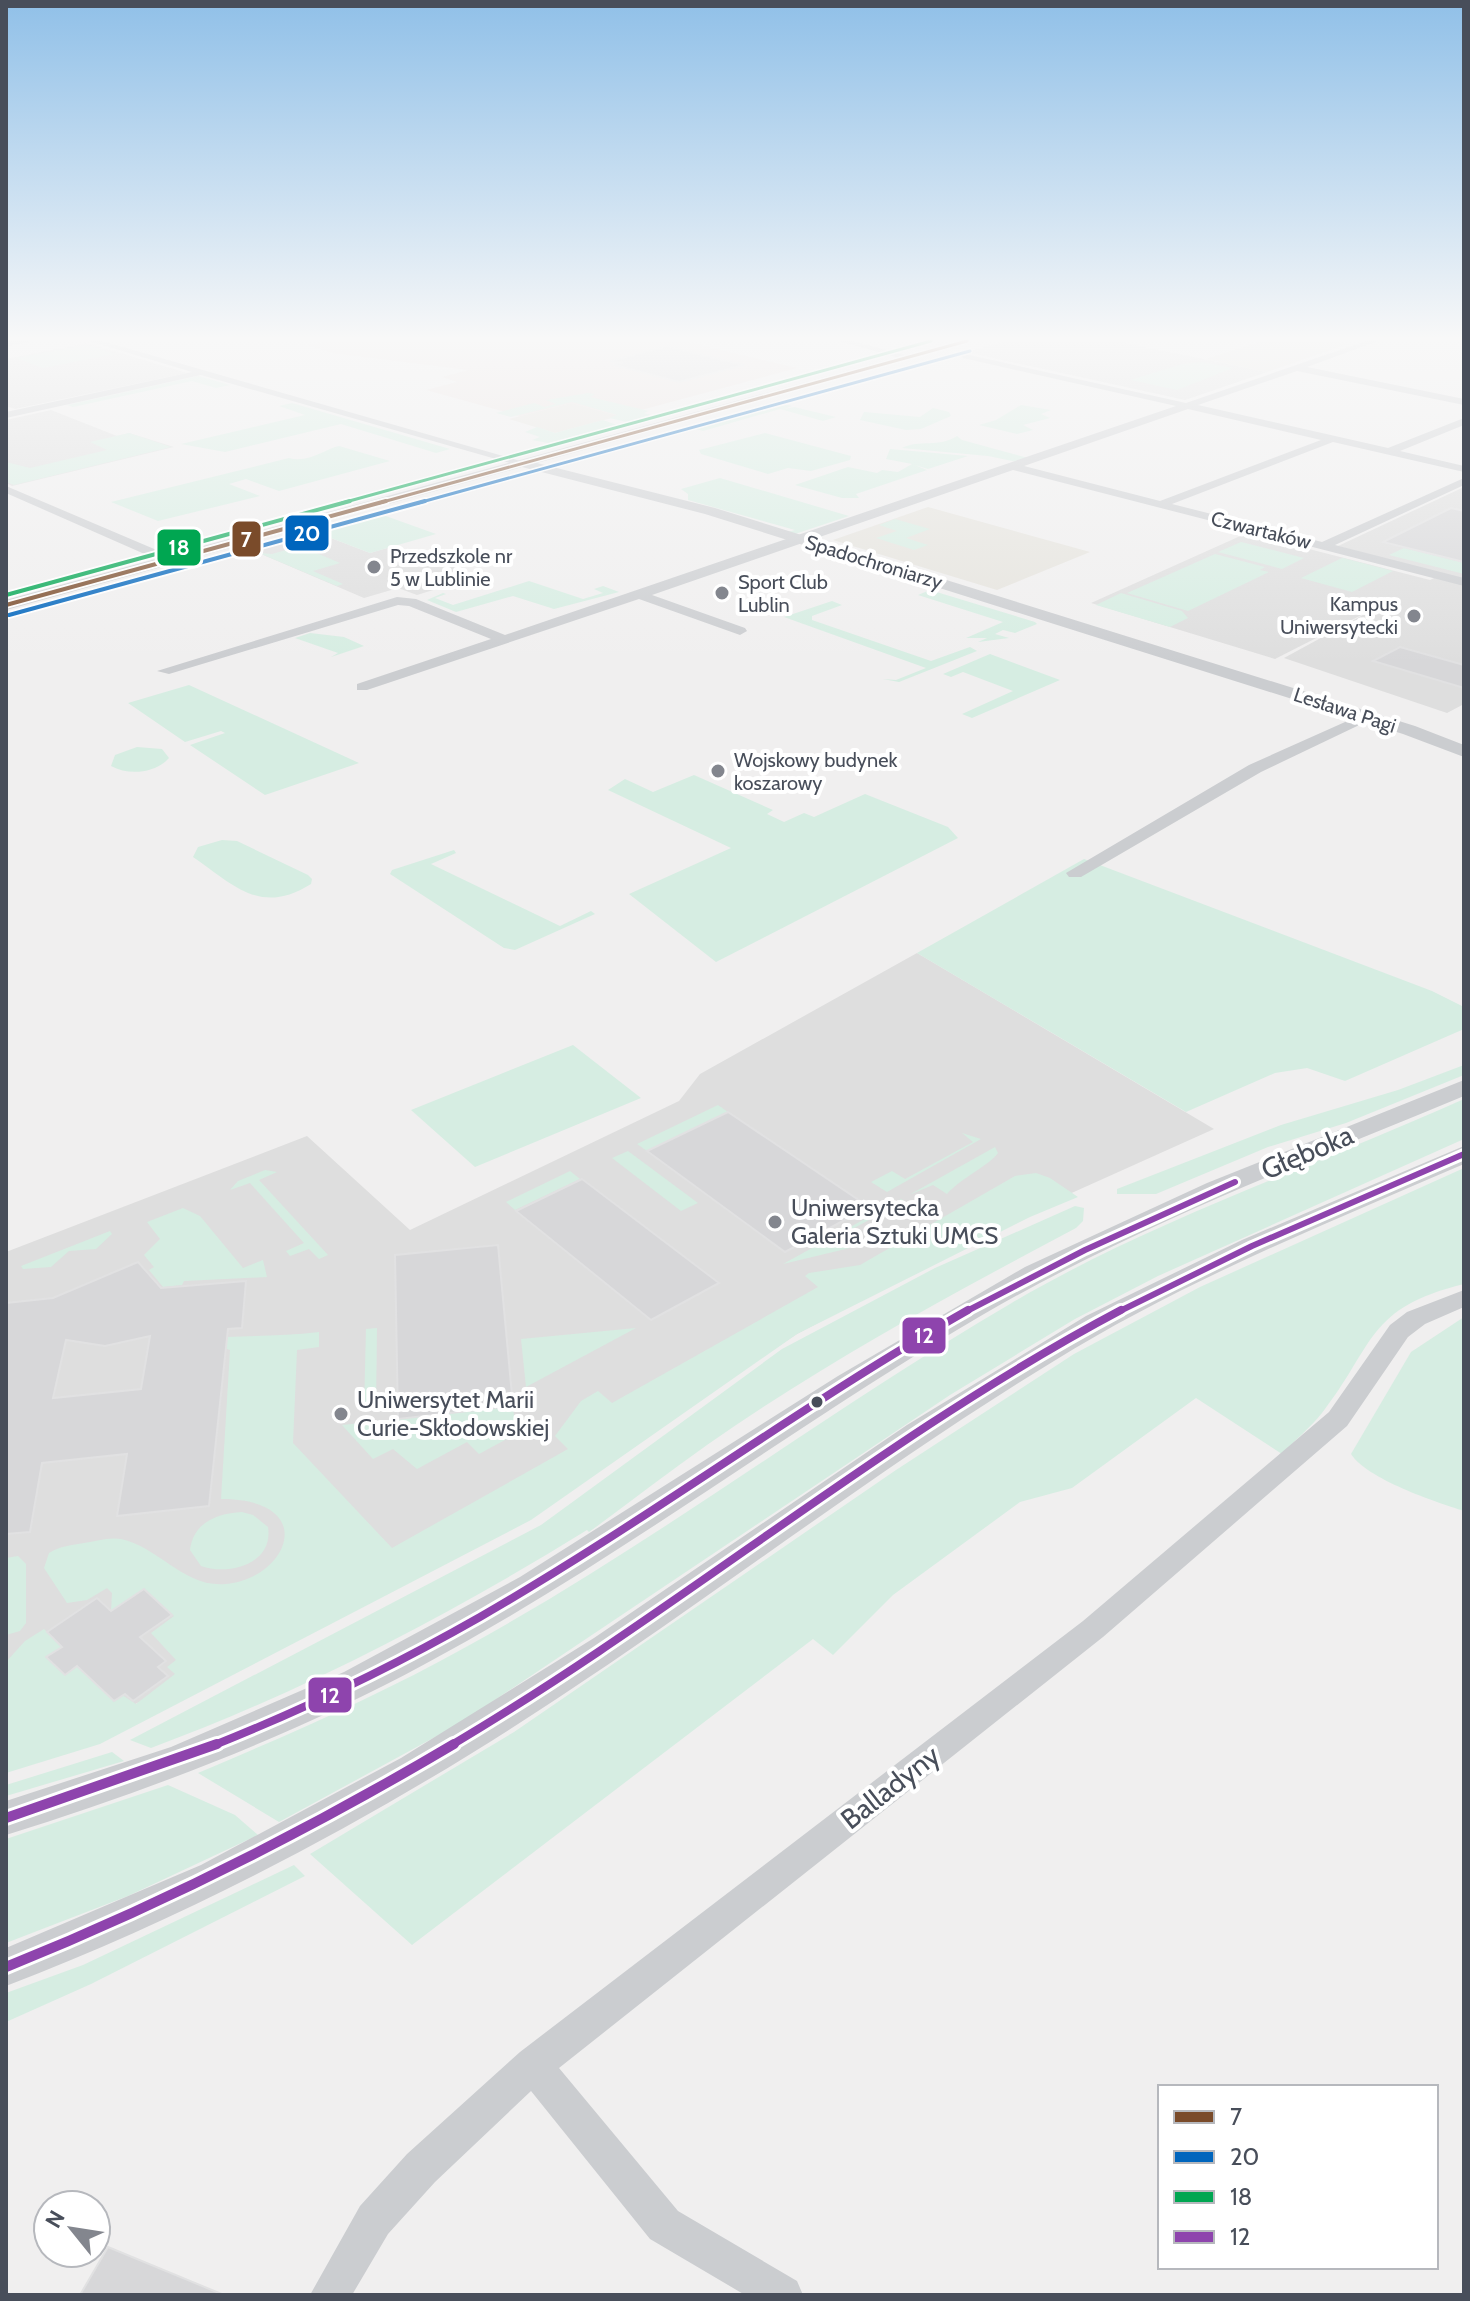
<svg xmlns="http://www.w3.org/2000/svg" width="1470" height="2301" font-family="Cabin,sans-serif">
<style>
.commercial{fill:#e5e3dd}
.education{fill:#dedede}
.medical{fill:#ebe1df}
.green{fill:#d6ede2}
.building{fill:#d7d7d9;stroke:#e1e1e2;stroke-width:2;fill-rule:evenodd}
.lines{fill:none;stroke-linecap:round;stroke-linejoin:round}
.minor{fill:#cbcdd0;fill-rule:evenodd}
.tertiary{fill:#cbcdd0;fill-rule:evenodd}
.bus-1-far1-casing{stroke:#fff;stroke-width:6}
.bus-1-casing{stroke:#fff;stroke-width:8}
.bus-2-far1-casing{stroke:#fff;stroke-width:6}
.bus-2-casing{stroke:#fff;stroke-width:8}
.bus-3-far1-casing{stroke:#fff;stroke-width:6}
.bus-3-casing{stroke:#fff;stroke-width:8}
.bus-4-far2-casing{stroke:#fff;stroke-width:12}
.bus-4-far1-casing{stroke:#fff;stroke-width:14}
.bus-4-casing{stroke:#fff;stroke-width:16}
.bus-1-far1{stroke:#7a4b2a;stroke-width:3}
.bus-1{stroke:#7a4b2a;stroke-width:4}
.bus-2-far1{stroke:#0065bd;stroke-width:3}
.bus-2{stroke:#0065bd;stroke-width:4}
.bus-3-far1{stroke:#00a651;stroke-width:3}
.bus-3{stroke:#00a651;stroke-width:4}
.bus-4-far2{stroke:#8e44ad;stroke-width:6}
.bus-4-far1{stroke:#8e44ad;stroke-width:8}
.bus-4{stroke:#8e44ad;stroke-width:10}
.poi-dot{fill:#83868e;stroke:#fff;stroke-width:3}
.bus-dot{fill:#484e5a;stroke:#fff;stroke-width:3}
.labels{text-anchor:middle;stroke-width:8;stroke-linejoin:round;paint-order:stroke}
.far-street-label{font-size:20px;fill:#484e5a;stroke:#fff}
.far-poi-label{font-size:20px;fill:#484e5a;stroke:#fff;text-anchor:start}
.poi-label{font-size:24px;fill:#484e5a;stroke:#fff;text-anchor:start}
.near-street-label{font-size:28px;fill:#484e5a;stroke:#fff}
.line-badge{stroke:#fff;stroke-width:3}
.badge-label{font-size:22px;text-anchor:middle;font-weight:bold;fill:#fff}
</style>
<rect width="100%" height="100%" fill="#f0efef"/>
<g class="commercial">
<polygon points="1262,341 1327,341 1348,344 1267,372 1206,359"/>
<polygon points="571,403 619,416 555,433 509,419"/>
<polygon points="928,507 1090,552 997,590 833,540"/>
</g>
<g class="education">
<polygon points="1006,341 1115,341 1267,372 1185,400 966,352"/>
<polygon points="87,343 187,373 15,409 6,406 6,359"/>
<polygon points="51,410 117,436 129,433 174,447 12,486 6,483 6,420"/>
<polygon points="1464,487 1464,704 1447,713 1284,658 1385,603 1275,659 1091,603 1247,533 1430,580 1442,574 1338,546"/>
<polygon points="318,533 370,553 394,546 479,576 417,595 398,588 364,598 254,551 291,541 302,545 310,543 300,538"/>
<polygon points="917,953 1214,1129 1014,1219 797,1334 586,1474 6,1770 6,1252 307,1136 410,1230 679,1101 700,1074"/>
</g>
<polygon class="medical" points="332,341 683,341 797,368 619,416 571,403 520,416 426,390 457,382 442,377 468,370 332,353 307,345"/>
<g class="green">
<polygon points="86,345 115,354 43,368 16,358"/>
<polygon points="1202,362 1233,368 1177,390 1131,380 1182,364"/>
<polygon points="198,376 230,385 216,388 192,381 73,407 67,405"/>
<polygon points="588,393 595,394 590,397 649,411 644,413 651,415 627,422 609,418 617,415 572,402 511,417 496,413 534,403 545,407 556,404 546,400"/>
<polygon points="292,403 450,449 436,453 341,424 225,452 181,444 305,415 279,406"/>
<polygon points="781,403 792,406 784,409 794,407 836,417 823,421 780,409 703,431 692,428"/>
<polygon points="1021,405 1051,410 1041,414 1050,418 1023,425 1033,430 1017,434 979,425 996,420"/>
<polygon points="933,408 949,412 951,416 921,429 906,430 860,420 864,412 920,417"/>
<polygon points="603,420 617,425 548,443 532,440 540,437 525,432 537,427 555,433"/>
<polygon points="129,433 171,447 14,485 6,482 6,462 30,468 107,450 90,442"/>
<polygon points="765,433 851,456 850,460 811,471 788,468 768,474 701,454 699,450"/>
<path d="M957,436L962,440L1028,458L1017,462L988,456L902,448C919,439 939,448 957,436Z"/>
<path d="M339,446L390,461L279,491L246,479L229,484L260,496L158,521L111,502L289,458C308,464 327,448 339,446Z"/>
<polygon points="890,449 968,456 928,469 915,465 927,470 856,494 859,498 842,498 795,485 848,467 877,473 882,470 898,472 912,464 886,459"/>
<polygon points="720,478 849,516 795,534 788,532 795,530 688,500 688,494 681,489"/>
<polygon points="383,515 436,534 370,553 318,533"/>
<polygon points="895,519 930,529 906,538 928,545 914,550 876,538 897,531 879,525"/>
<polygon points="1241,542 1304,558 1282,569 1218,552"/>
<polygon points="300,546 340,563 313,571 343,584 337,586 259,553 272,554"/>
<polygon points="1404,548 1464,563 1464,574 1389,555"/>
<polygon points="1215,554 1265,567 1260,570 1269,572 1188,611 1127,593"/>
<polygon points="1342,558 1343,558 1393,571 1352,592 1301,578"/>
<polygon points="529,581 583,599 603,593 594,589 603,586 619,592 554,609 513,596 456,612 427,600 443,593 446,594 435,598 453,605"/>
<polygon points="930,590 1035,622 1037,624 1015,633 1003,630 995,634 1009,638 978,642 987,638 966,638 1003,622 918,595"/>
<polygon points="1121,593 1182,611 1188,618 1170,627 1096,605"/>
<polygon points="832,601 842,605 812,616 812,620 931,661 970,647 977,651 899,682 883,679 896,680 926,668 784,617"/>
<polygon points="310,633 344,637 364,646 331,657 338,653 295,638"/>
<polygon points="990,654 1060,680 972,718 962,714 1013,691 963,672 951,677 943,674"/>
<polygon points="189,685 359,763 265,795 190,745 225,733 221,731 185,742 128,703"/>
<path d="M137,747L162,749L169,758C156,773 129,776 111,766L115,755Z"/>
<polygon points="694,775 773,810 767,814 784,822 804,813 814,817 865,794 948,827 958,838 716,962 629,894 731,848 608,790 625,779 653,792"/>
<path d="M222,840L237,841L308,875L312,879L311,884C260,916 234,885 193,857L198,847Z"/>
<polygon points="454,850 456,853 431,864 560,926 591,911 595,914 515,950 504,948 390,874 392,870"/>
<polygon points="1084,859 1432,991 1464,1007 1464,1029 1345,1081 1307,1068 1275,1073 1186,1112 917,953"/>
<polygon points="573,1045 641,1098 475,1167 411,1110"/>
<polygon points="1464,1065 1464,1075 1346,1123 1268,1147 1156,1194 1117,1194 1117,1189 1281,1125 1398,1090"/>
<path d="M1464,1099V1139L1158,1276L1075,1319L950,1395L459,1724L279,1822L198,1773C288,1735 380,1695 466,1647C654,1544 825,1412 1010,1304C1150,1221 1315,1166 1464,1099Z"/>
<polygon points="718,1105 728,1112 647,1151 637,1144"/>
<polygon points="962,1133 981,1139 887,1192 871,1182 892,1171 905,1179 973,1142"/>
<path d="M995,1147L998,1153C990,1165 961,1178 947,1194L933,1185L909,1195Z"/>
<polygon points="628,1151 698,1203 681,1211 612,1158"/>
<path d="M1464,1168V1284C1366,1308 1375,1345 1322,1413C1310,1428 1295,1440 1282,1454L1196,1398L1072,1488L1020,1502L893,1595L833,1655L813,1639L412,1945L310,1854L514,1732L896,1470L1074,1354L1200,1287Z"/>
<polygon points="265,1170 277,1172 259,1180 328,1255 319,1259 309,1249 290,1256 286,1251 304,1243 250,1183 230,1190 238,1181"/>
<polygon points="570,1171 580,1179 515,1210 506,1202"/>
<path d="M1036,1173L1050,1178L1078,1197L1030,1217L797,1334L531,1520L100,1744L6,1773V1662L25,1641L44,1629L62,1647L47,1657L77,1666L136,1704L175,1674L167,1667L176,1660L151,1633L174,1616L144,1589L111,1611L112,1593L107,1588L87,1600L67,1603L44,1568L49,1553C60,1546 72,1545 84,1543C96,1541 109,1537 121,1539C159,1547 184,1588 226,1584C289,1578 320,1499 221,1499L230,1350L197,1339C240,1335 277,1337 319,1332V1347L297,1350L293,1443L392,1548L568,1449L555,1436L581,1401L598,1391L612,1403L818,1287L805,1276L809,1273L860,1265L1015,1176Z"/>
<polygon points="901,1199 904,1201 845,1233 858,1244 854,1247 783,1264"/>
<path d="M1075,1206L1084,1208L1083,1221L1076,1228C950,1295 824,1363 707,1445C667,1473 628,1504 589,1532L587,1530C448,1616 304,1691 151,1748L130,1740L541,1525L782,1349L935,1268Z"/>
<polygon points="183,1208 200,1216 243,1268 263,1260 267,1277 184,1281 182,1285 163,1287 149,1270 154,1267 144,1255 160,1239 147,1222"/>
<polygon points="110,1231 112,1234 96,1249 69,1251 51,1267 23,1269 21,1266"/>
<path d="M1464,1317V1511C1435,1502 1367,1479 1351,1454L1411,1352Z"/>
<polygon points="377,1328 376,1408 364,1409 366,1329"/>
<polygon points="636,1328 526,1387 521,1339"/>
<polygon points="513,1407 516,1434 479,1454 467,1442 417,1469 393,1449 373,1459 342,1425"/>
<path d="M242,1512L253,1515L268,1527C274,1564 228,1576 201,1566L190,1550C193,1523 217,1513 242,1512Z"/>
<polygon points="18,1556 26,1564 26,1623 20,1631 6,1635 6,1558"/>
<polygon points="112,1752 124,1761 6,1796 6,1785"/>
<polygon points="168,1785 235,1815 258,1835 128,1896 6,1943 6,1839"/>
<polygon points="294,1865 305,1876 91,1984 6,2022 6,1993 83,1965"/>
</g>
<g class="building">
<polygon points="668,346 682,350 744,365 679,382 614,365 620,363 610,361"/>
<polygon points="1451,508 1464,511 1464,562 1383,542"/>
<polygon points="1400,647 1464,665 1464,688 1373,661"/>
<polygon points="728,1112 869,1207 785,1252 647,1151"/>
<polygon points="582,1179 719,1283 651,1320 516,1211"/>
<polygon points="498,1245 513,1406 398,1419 395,1255"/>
<path d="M138,1262L161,1288L246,1281L242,1328L228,1329L209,1506L117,1516L127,1454L42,1463L30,1532L6,1534V1303L53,1298ZM150,1336L141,1389L53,1398L66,1340L105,1346Z"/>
<polygon points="144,1589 172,1615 140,1637 166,1661 158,1667 168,1676 133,1701 125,1694 114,1701 77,1666 65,1675 46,1657 62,1647 47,1632 97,1598 111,1611"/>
<polygon points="108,2247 224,2295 80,2295"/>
</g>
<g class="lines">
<g class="minor">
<polygon points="6,341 32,341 6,347"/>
<polygon points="89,341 102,341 527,463 517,465 201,375 6,418 6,412 192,372"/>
<polygon points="839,341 853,341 912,357 907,360"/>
<path d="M1366,341H1378L1307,367L1464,399V405L1297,371L1198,405L1388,448L1464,418V425L1400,451L1464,466V472L1333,442L1172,504L1322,542L1464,478V485L1335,545L1464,578V586L1013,470L652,595L745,628L747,631L740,635L639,599L367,690H357V684L491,639L409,606L398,605L169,674L157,671L397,597L416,599L505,635L1176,406L963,358L960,353L1186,403ZM1188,409L1321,440L1160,501L1024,466Z"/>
<polygon points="6,486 173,557 175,560 165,563 6,493"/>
<polygon points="1363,714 1376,717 1261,772 1081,877 1069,877 1066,873 1249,765"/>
<polygon points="1464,1290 1464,1307 1425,1324 1408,1337 1347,1426 1103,1637 559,2068 678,2211 797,2281 803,2295 745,2295 650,2239 531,2091 435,2182 388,2234 352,2295 310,2295 360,2206 407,2154 520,2052 1083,1621 1329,1412 1390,1325 1407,1312"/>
</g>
<g class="tertiary">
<polygon points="956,341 972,341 537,463 715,508 1415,726 1464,745 1464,757 1403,734 705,514 522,467 6,610 6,600"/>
<path d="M1464,1080V1096C1302,1163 1136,1226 984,1314C794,1425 619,1560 425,1664C292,1736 150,1790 6,1835V1801L171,1747L344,1672L520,1577L838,1376L1025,1267L1207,1183Z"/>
<path d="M1464,1146V1164C1325,1224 1183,1281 1054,1361C883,1465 725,1588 558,1698C384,1813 201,1911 6,1986V1948L201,1865L401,1758L594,1638L907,1425L1086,1316L1242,1240Z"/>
</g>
<g class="bus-1-far1-casing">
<polyline id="bus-1-far1" points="379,503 967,341"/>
</g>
<g class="bus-1-casing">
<polyline id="bus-1" points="6,605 386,501"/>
</g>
<g class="bus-2-far1-casing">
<polyline id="bus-2-far1" points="418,503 970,351"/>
</g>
<g class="bus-2-casing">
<polyline id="bus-2" points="9,615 425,501"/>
</g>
<g class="bus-3-far1-casing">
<polyline id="bus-3-far1" points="342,503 931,341"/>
</g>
<g class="bus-3-casing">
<polyline id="bus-3" points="6,595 350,501"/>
</g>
<g class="bus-4-far2-casing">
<g id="bus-4-far2">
<polyline points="965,1312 1085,1250 1235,1182"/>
<polyline points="1118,1312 1252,1246 1464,1154"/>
</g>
</g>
<g class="bus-4-far1-casing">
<g id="bus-4-far1">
<path d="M212,1746C305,1709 394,1666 480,1617C647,1521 801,1405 968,1310"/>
<path d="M450,1746C680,1610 885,1435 1121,1310"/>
</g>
</g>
<g class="bus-4-casing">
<g id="bus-4">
<polyline points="6,1818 217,1744"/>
<path d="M6,1967C162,1904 309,1830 454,1744"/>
</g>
</g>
<use href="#bus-1-far1" class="bus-1-far1"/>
<use href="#bus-1" class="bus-1"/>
<use href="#bus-2-far1" class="bus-2-far1"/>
<use href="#bus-2" class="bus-2"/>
<use href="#bus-3-far1" class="bus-3-far1"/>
<use href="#bus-3" class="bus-3"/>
<use href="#bus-4-far2" class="bus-4-far2"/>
<use href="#bus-4-far1" class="bus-4-far1"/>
<use href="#bus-4" class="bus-4"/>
</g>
<linearGradient id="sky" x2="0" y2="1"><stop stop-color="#90c0e8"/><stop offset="0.51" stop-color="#f8f8f8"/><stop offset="1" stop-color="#f8f8f8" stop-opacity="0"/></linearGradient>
<rect width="1470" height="663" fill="url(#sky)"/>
<g class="poi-dot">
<circle cx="374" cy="567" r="8"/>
<circle cx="722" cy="593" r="8"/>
<circle cx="1414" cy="616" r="8"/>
<circle cx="718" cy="771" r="8"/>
<circle cx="775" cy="1222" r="8"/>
<circle cx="341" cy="1414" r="8"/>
</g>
<circle class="bus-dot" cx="817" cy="1402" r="7"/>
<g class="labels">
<g class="far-street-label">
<text transform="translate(1261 530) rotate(14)" y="7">Czwartaków</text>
<text transform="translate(874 562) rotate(17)" y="7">Spadochroniarzy</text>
<text transform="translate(1345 710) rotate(18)" y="7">Lesława Pagi</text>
</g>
<g class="far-poi-label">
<text x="390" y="563">Przedszkole nr<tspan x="390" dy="23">5 w Lublinie</tspan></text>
<text x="738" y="589">Sport Club<tspan x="738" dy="23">Lublin</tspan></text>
<text x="1398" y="611" text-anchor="end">Kampus<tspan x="1398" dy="23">Uniwersytecki</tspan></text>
<text x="734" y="767">Wojskowy budynek<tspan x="734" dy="23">koszarowy</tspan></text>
</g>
<g class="poi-label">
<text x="791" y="1216">Uniwersytecka<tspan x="791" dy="28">Galeria Sztuki UMCS</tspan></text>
<text x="357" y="1408">Uniwersytet Marii<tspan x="357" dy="28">Curie-Skłodowskiej</tspan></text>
</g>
<g class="near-street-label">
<text transform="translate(1307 1152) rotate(-23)" y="10">Głęboka</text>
<text transform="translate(890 1787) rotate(-38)" y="10">Balladyny</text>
</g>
</g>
<g class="line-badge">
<rect x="284" y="514" width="46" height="38" rx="8" fill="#0065bd"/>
<rect x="231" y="520" width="31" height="38" rx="8" fill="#7a4b2a"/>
<rect x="156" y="528" width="46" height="39" rx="8" fill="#00a651"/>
<rect x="901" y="1316" width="46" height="39" rx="8" fill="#8e44ad"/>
<rect x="307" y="1676" width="46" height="38" rx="8" fill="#8e44ad"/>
</g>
<g class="badge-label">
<text x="307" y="541">20</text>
<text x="246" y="547">7</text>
<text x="179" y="555">18</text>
<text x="924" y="1343">12</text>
<text x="330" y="1703">12</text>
</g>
<rect width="1470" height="2301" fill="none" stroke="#484e5a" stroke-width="16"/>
<rect x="1158" y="2085" width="280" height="184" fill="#ffffff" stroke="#b6b8bd" stroke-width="2"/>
<rect x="1174" y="2111" width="40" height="12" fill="#7a4b2a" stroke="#b6b8bd" stroke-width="2"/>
<text x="1230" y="2125" font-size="24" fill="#484e5a">7</text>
<rect x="1174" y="2151" width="40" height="12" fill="#0065bd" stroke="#b6b8bd" stroke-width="2"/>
<text x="1230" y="2165" font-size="24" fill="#484e5a">20</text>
<rect x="1174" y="2191" width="40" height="12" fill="#00a651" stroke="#b6b8bd" stroke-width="2"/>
<text x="1230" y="2205" font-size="24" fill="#484e5a">18</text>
<rect x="1174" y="2231" width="40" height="12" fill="#8e44ad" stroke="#b6b8bd" stroke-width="2"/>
<text x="1230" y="2245" font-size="24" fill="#484e5a">12</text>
<g transform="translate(72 2229) rotate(300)"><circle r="38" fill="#ffffff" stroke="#b6b8bd" stroke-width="2"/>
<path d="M0-6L14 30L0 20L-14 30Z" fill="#83868e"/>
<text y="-12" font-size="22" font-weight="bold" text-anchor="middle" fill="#484e5a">N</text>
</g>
</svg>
